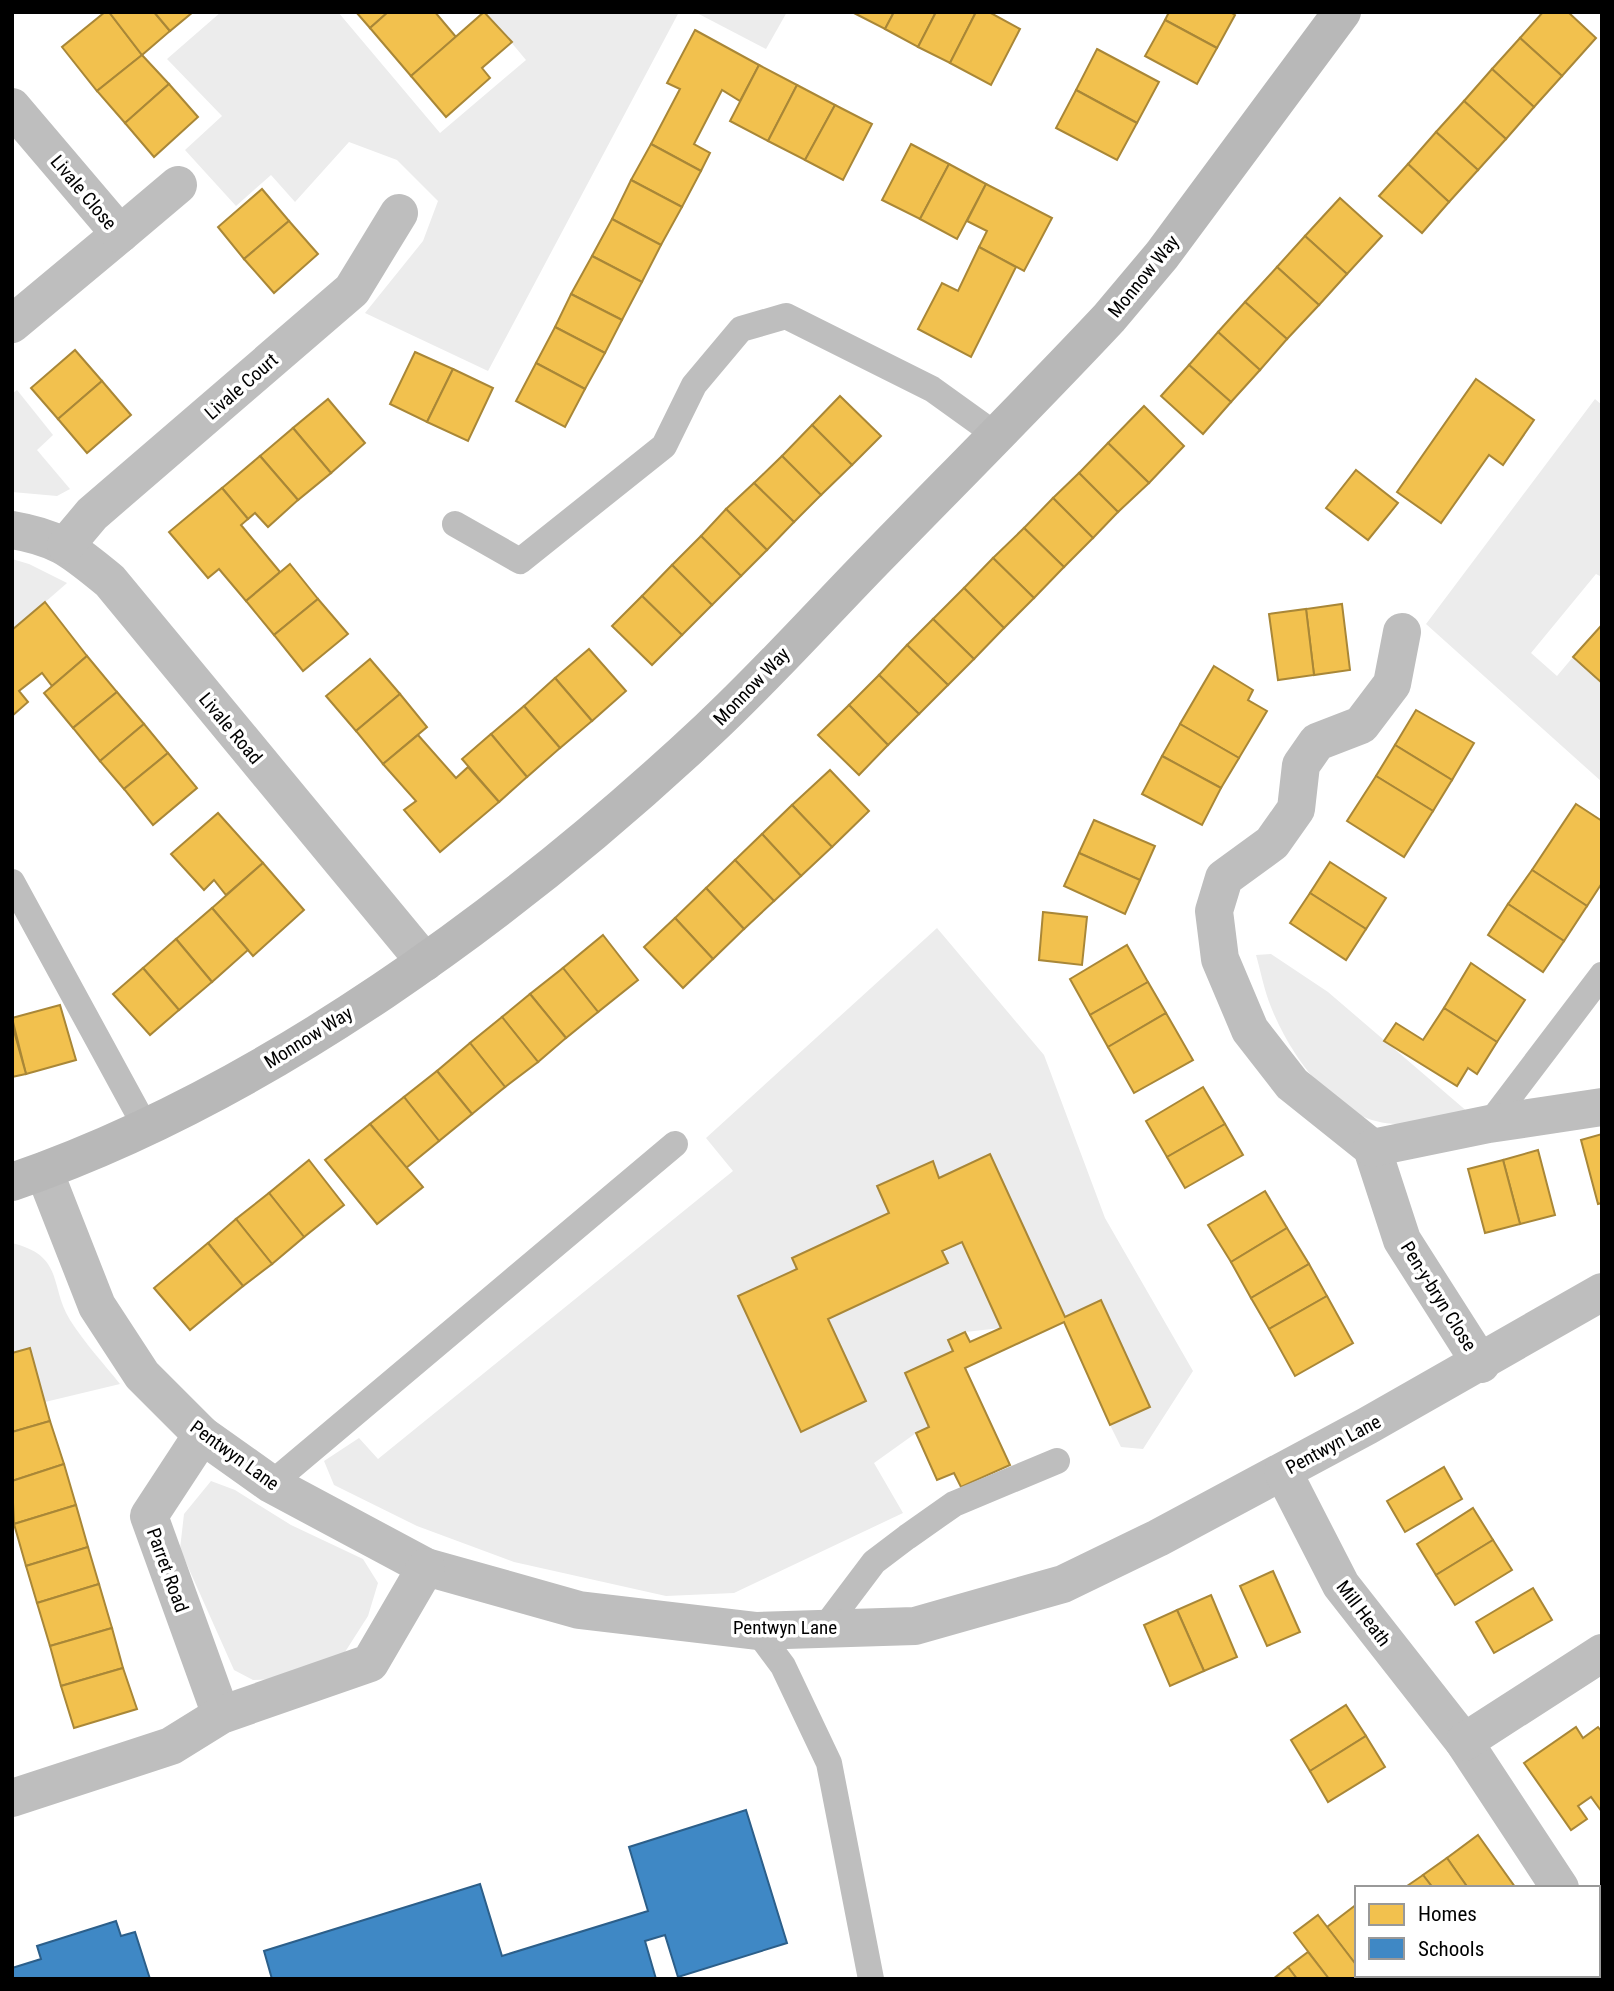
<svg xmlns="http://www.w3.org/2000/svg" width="1614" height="1991" font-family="'Roboto Condensed',sans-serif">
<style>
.green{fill:#ececec}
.homes{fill:#f2c14e;stroke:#a98737;stroke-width:2}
.schools{fill:#3f88c5;stroke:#2c5f8a;stroke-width:2}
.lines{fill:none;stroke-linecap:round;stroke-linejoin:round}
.lane{stroke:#bebebe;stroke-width:26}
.street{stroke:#bebebe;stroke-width:38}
.secondary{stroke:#b8b8b8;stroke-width:38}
.labels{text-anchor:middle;stroke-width:7;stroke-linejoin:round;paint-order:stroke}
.street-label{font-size:19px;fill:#000;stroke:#fff}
</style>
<rect width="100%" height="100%" fill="#fff"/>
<g class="green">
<polygon points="221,12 338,12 440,133 526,60 486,12 679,12 488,371 365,313 423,241 438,201 397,160 349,142 295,202 271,175 236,206 185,150 222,116 167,59"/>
<polygon points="695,12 787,12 766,49"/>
<polygon points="17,390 53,435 37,450 70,489 57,496 12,492 12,394"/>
<polygon points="1595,399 1602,405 1602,577 1596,574 1531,653 1557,676 1573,657 1602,683 1602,782 1426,624"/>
<polygon points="12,559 29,564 67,583 12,631"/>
<polygon points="937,928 1044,1055 1105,1218 1193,1371 1143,1449 1121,1447 1110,1425 1100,1300 1065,1317 989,1154 939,1178 932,1161 877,1186 889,1213 793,1258 797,1269 739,1296 801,1432 866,1401 828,1319 962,1242 1001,1328 965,1332 953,1351 905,1373 929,1427 916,1433 874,1463 903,1513 734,1593 666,1596 514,1562 417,1526 334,1485 324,1461 359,1438 378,1459 733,1171 706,1138"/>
<path d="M1271,954L1328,992L1469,1113C1446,1117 1422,1123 1399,1124C1338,1125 1291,1057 1271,1007C1264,990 1261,972 1256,955Z"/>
<path d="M12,1243C65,1256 49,1286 70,1320C84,1342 103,1363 120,1384L45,1402L30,1349L12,1353Z"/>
<polygon points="211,1481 235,1490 291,1525 363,1559 378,1583 368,1616 345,1652 278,1679 253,1680 234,1670 180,1549 184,1514"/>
</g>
<g class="homes">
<polygon points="105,12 109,12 142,55 97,91 62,47"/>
<polygon points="109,12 154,12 170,31 142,55"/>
<polygon points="154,12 193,12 170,31"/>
<polygon points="356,12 388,12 370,28"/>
<polygon points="388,12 435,12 456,37 411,76 370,28"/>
<polygon points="484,12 512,42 482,68 490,78 446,117 411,76"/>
<polygon points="852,12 894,12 885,29"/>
<polygon points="894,12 936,12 918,47 885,29"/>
<polygon points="936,12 976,12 950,63 918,47"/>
<polygon points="976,12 989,12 1020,29 991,85 950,63"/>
<polygon points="1169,12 1230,12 1235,15 1217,48 1165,20"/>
<polygon points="1543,12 1568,12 1596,38 1562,76 1520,38"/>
<polygon points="1165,20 1217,48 1197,84 1145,56"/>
<polygon points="695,30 759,65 740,101 722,90 694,144 710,153 701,171 651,144 680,89 667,83"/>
<polygon points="1520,38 1562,76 1534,107 1492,69"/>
<polygon points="1097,49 1159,82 1137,123 1076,90"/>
<polygon points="142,55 169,84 125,123 97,91"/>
<polygon points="759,65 797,85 768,141 730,121"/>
<polygon points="1492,69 1534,107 1506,139 1464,101"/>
<polygon points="169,84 198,117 154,157 125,123"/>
<polygon points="797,85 835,105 805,160 768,141"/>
<polygon points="1076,90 1137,123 1117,160 1056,128"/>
<polygon points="1464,101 1506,139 1478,170 1436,132"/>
<polygon points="835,105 872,124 843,180 805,160"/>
<polygon points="1436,132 1478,170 1449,202 1408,164"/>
<polygon points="651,144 701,171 682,207 631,180"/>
<polygon points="911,144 949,164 920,219 882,200"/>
<polygon points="949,164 986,184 957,239 920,219"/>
<polygon points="1408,164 1449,202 1422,233 1379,196"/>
<polygon points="631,180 682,207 661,245 612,219"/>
<polygon points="986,184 1052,218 1024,271 979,247 987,231 967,221"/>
<polygon points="262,189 289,221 244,259 218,227"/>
<polygon points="1340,198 1382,236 1347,274 1305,236"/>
<polygon points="612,219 661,245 642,282 592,256"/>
<polygon points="289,221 318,254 274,293 244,259"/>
<polygon points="1305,236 1347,274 1319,305 1277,267"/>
<polygon points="979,247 1016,267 971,357 918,329 942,283 958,291"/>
<polygon points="592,256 642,282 622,320 571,294"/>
<polygon points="1277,267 1319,305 1287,339 1245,302"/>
<polygon points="571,294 622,320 605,353 555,327"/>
<polygon points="1245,302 1287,339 1260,370 1218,332"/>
<polygon points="555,327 605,353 585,389 536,363"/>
<polygon points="1218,332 1260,370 1231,402 1189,365"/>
<polygon points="75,350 102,381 58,419 31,388"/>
<polygon points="415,352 453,369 427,422 390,404"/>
<polygon points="536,363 585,389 565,427 516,401"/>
<polygon points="1189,365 1231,402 1203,434 1161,396"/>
<polygon points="453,369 493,388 468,441 427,422"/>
<polygon points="1476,379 1534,420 1503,465 1489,455 1441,523 1397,492"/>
<polygon points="102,381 131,415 87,453 58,419"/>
<polygon points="840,396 881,436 852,465 812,425"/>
<polygon points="328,399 365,443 331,473 293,428"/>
<polygon points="1144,406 1184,446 1149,483 1108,443"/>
<polygon points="812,425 852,465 821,495 782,456"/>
<polygon points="293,428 331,473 298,500 260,456"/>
<polygon points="1108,443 1149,483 1118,512 1079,473"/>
<polygon points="260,456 298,500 268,527 255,513 248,519 222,488"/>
<polygon points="782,456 821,495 794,522 754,483"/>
<polygon points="1356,470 1398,503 1368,540 1326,508"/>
<polygon points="1079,473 1118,512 1093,538 1053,498"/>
<polygon points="754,483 794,522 767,550 726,509"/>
<polygon points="222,488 248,519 241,525 280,572 246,601 219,569 208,578 169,532"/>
<polygon points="1053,498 1093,538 1064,567 1024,528"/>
<polygon points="726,509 767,550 741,576 701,536"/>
<polygon points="1024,528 1064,567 1034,598 993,558"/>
<polygon points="701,536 741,576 712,605 672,565"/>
<polygon points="993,558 1034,598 1004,628 964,588"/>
<polygon points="290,564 318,599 274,635 246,601"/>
<polygon points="672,565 712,605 682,635 642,596"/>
<polygon points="964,588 1004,628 974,659 933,619"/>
<polygon points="642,596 682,635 652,665 612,626"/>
<polygon points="318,599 348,634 303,671 274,635"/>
<polygon points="45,602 87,656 52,686 42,673 19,691 28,702 12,716 12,630"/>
<polygon points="1342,604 1350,670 1314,675 1306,609"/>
<polygon points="1306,609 1314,675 1278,680 1269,614"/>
<polygon points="933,619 974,659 948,685 907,645"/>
<polygon points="1600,627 1602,629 1602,683 1573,657"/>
<polygon points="907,645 948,685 919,714 879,675"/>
<polygon points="589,649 626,691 592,721 555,678"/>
<polygon points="87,656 117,692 73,728 44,693"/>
<polygon points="370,659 400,694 356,731 326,696"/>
<polygon points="1214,666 1253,690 1248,700 1267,711 1239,758 1180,724"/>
<polygon points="879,675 919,714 888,745 849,705"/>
<polygon points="555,678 592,721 560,748 524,706"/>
<polygon points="117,692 144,724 100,761 73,728"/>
<polygon points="400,694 427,727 383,764 356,731"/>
<polygon points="849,705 888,745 859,775 818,735"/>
<polygon points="524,706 560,748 527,777 491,734"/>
<polygon points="1416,710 1474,743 1452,780 1395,745"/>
<polygon points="144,724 168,753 124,789 100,761"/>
<polygon points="1180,724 1239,758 1221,788 1162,756"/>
<polygon points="491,734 527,777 499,802 462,759"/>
<polygon points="418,735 456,778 468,767 499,802 440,852 404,810 416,801 383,764"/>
<polygon points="1395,745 1452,780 1433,811 1376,776"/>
<polygon points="168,753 197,788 153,825 124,789"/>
<polygon points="1162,756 1221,788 1202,825 1142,794"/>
<polygon points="830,770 869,811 832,847 792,805"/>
<polygon points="1376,776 1433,811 1404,857 1347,821"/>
<polygon points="1576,804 1602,821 1602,883 1587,906 1532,870"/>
<polygon points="792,805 832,847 801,876 762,834"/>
<polygon points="218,813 263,863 226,895 214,880 204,890 171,854"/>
<polygon points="1094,820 1155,846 1140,880 1079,853"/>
<polygon points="762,834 801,876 774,901 735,860"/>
<polygon points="1079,853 1140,880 1125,914 1064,886"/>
<polygon points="735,860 774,901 744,929 706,888"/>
<polygon points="1330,862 1386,898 1366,929 1310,893"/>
<polygon points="263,863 304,910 253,956 212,908"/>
<polygon points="1532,870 1587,906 1564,941 1508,904"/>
<polygon points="706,888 744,929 713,959 675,918"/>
<polygon points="1310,893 1366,929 1346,960 1290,923"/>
<polygon points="1508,904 1564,941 1543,972 1488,935"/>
<polygon points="212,908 248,950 212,982 176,939"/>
<polygon points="1043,912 1087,917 1082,965 1039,960"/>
<polygon points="675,918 713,959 683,988 644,947"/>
<polygon points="603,935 638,980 598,1012 563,968"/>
<polygon points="176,939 212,982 179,1010 143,968"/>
<polygon points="1127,945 1148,982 1090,1015 1070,979"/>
<polygon points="1471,963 1525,1000 1497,1042 1444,1008"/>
<polygon points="143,968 179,1010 150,1035 113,994"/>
<polygon points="563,968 598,1012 566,1038 530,994"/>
<polygon points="1148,982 1166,1013 1108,1047 1090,1015"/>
<polygon points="530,994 566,1038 538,1062 502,1017"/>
<polygon points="60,1005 76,1060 26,1074 12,1018"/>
<polygon points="1444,1008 1497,1042 1477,1074 1468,1068 1457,1086 1384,1041 1396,1023 1423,1040"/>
<polygon points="1166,1013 1193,1060 1134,1093 1108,1047"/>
<polygon points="502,1017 538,1062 505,1087 470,1043"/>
<polygon points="12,1024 26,1074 12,1077"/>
<polygon points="470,1043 505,1087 472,1114 437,1071"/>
<polygon points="437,1071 472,1114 439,1141 404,1097"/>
<polygon points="1203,1087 1225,1124 1167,1157 1146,1121"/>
<polygon points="404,1097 439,1141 406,1168 370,1124"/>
<polygon points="370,1124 423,1187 377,1224 325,1160"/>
<polygon points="1225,1124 1243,1155 1185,1188 1167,1157"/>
<polygon points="1602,1134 1602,1203 1598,1204 1581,1140"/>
<polygon points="1538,1150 1555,1215 1520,1224 1503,1160"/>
<polygon points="990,1154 1065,1317 1101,1300 1150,1407 1110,1425 1064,1322 965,1368 1010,1465 961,1487 954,1473 937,1480 916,1433 929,1427 905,1373 953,1351 948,1340 965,1332 970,1342 1001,1328 962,1242 942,1251 948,1263 828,1319 866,1401 801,1432 738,1296 797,1269 792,1258 889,1213 877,1186 933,1161 939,1178"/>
<polygon points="309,1160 344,1205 304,1237 269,1193"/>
<polygon points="1503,1160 1520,1224 1485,1233 1468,1169"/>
<polygon points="1265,1191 1287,1228 1231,1262 1208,1225"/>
<polygon points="269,1193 304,1237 272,1264 236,1219"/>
<polygon points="236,1219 272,1264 243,1286 208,1243"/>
<polygon points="1287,1228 1309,1264 1251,1298 1231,1262"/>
<polygon points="208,1243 243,1286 190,1330 154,1288"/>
<polygon points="1309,1264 1327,1296 1269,1329 1251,1298"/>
<polygon points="1327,1296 1353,1343 1295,1376 1269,1329"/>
<polygon points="30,1348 50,1421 12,1432 12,1353"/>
<polygon points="50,1421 64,1464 12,1481 12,1432"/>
<polygon points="64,1464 76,1505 14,1524 12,1481"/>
<polygon points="1444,1467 1462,1499 1405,1532 1387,1501"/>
<polygon points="76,1505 88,1547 26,1566 14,1524"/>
<polygon points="1473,1508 1493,1540 1436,1575 1417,1544"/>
<polygon points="1493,1540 1512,1570 1455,1605 1436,1575"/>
<polygon points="88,1547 99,1584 37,1603 26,1566"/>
<polygon points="1273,1571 1300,1632 1267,1646 1240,1586"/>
<polygon points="99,1584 112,1628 50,1646 37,1603"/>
<polygon points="1533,1588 1552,1620 1494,1653 1476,1622"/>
<polygon points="1211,1595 1237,1657 1204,1671 1177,1610"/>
<polygon points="1177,1610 1204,1671 1170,1686 1144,1625"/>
<polygon points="112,1628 123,1668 61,1686 50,1646"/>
<polygon points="123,1668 137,1709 74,1728 61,1686"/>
<polygon points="1346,1705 1366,1736 1310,1771 1291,1740"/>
<polygon points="1576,1727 1583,1738 1598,1727 1602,1732 1602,1812 1591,1797 1578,1806 1587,1819 1571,1830 1524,1763"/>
<polygon points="1366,1736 1385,1767 1328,1802 1310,1771"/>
<polygon points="1478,1835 1515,1887 1514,1888 1468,1888 1447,1858"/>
<polygon points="1447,1858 1468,1888 1433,1888 1423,1875"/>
<polygon points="1423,1875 1433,1888 1408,1888 1407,1886"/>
<polygon points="1357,1904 1357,1966 1327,1927"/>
<polygon points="1318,1915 1357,1966 1357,1975 1363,1975 1359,1979 1329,1979 1294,1933"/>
<polygon points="1308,1952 1329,1979 1297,1979 1288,1967"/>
<polygon points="1288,1967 1297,1979 1273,1979"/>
</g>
<g class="schools">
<polygon points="746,1810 787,1943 678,1977 665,1935 645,1941 656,1979 272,1979 264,1951 480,1884 502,1956 648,1911 629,1847"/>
<polygon points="116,1921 121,1936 135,1932 150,1979 12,1979 12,1968 41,1959 37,1946"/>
</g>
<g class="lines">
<g class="lane">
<polyline points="455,524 520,561 664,446 694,385 741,329 786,316 932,389 996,435"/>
<polyline points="12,882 145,1126"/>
<polyline points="1489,1124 1602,975"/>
<polyline points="271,1484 675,1144"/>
<polyline points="825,1627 874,1562 907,1537 954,1504 1057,1461"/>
<polyline points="757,1631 783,1666 829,1763 871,1979"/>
</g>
<g class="street">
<polyline points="12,107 120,234 12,324"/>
<polyline points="120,234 178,185"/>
<path d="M12,530C60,538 73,551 110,581L425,962"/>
<polyline points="66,545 92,514 352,290 399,213"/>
<polyline points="1402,632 1392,684 1361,725 1317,742 1301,765 1296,809 1272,843 1224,878 1214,911 1220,959 1250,1030 1292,1084 1372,1148 1402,1240 1481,1364"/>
<polyline points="1372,1148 1489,1124 1602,1107"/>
<polyline points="44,1171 97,1306 142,1375 202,1435 271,1484 426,1567 579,1610 757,1631 915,1626 1063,1584 1158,1538 1367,1426 1602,1292"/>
<polyline points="202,1435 149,1516 221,1715"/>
<polyline points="1283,1472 1341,1585 1464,1742 1560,1888"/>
<polyline points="1464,1742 1602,1653"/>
<polyline points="12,1798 171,1746 221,1715 370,1663 426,1567"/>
<polyline points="1598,1944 1602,1950"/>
<polyline points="1505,1979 1510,1975"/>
</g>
<path class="secondary" d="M12,1182C265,1095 515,911 709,729C769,673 824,611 882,552C958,474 1035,397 1109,318L1162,255L1342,12"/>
</g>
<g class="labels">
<g class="street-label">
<text transform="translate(84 192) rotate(50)" y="7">Livale Close</text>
<text transform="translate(1143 276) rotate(-51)" y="7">Monnow Way</text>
<text transform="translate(241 386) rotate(-41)" y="7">Livale Court</text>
<text transform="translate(751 686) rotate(-46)" y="7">Monnow Way</text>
<text transform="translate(231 728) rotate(50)" y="7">Livale Road</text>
<text transform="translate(308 1037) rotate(-32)" y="7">Monnow Way</text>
<text transform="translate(1439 1296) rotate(58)" y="7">Pen-y-bryn Close</text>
<text transform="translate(1333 1444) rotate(-28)" y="7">Pentwyn Lane</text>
<text transform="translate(235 1455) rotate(36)" y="7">Pentwyn Lane</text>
<text transform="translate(168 1570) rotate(70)" y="7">Parret Road</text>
<text transform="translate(1364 1613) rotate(53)" y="7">Mill Heath</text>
<text x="785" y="1634">Pentwyn Lane</text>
</g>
</g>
<rect width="1614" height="1991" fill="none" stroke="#000000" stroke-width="28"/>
<rect x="1355" y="1886" width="245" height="91" fill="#ffffff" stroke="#999999" stroke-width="2"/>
<rect x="1369" y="1904" width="35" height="21" fill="#f2c14e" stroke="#999999" stroke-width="2"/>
<text x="1418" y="1921" font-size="21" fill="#000000">Homes</text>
<rect x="1369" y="1938" width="35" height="21" fill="#3f88c5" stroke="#999999" stroke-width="2"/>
<text x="1418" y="1956" font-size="21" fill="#000000">Schools</text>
</svg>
